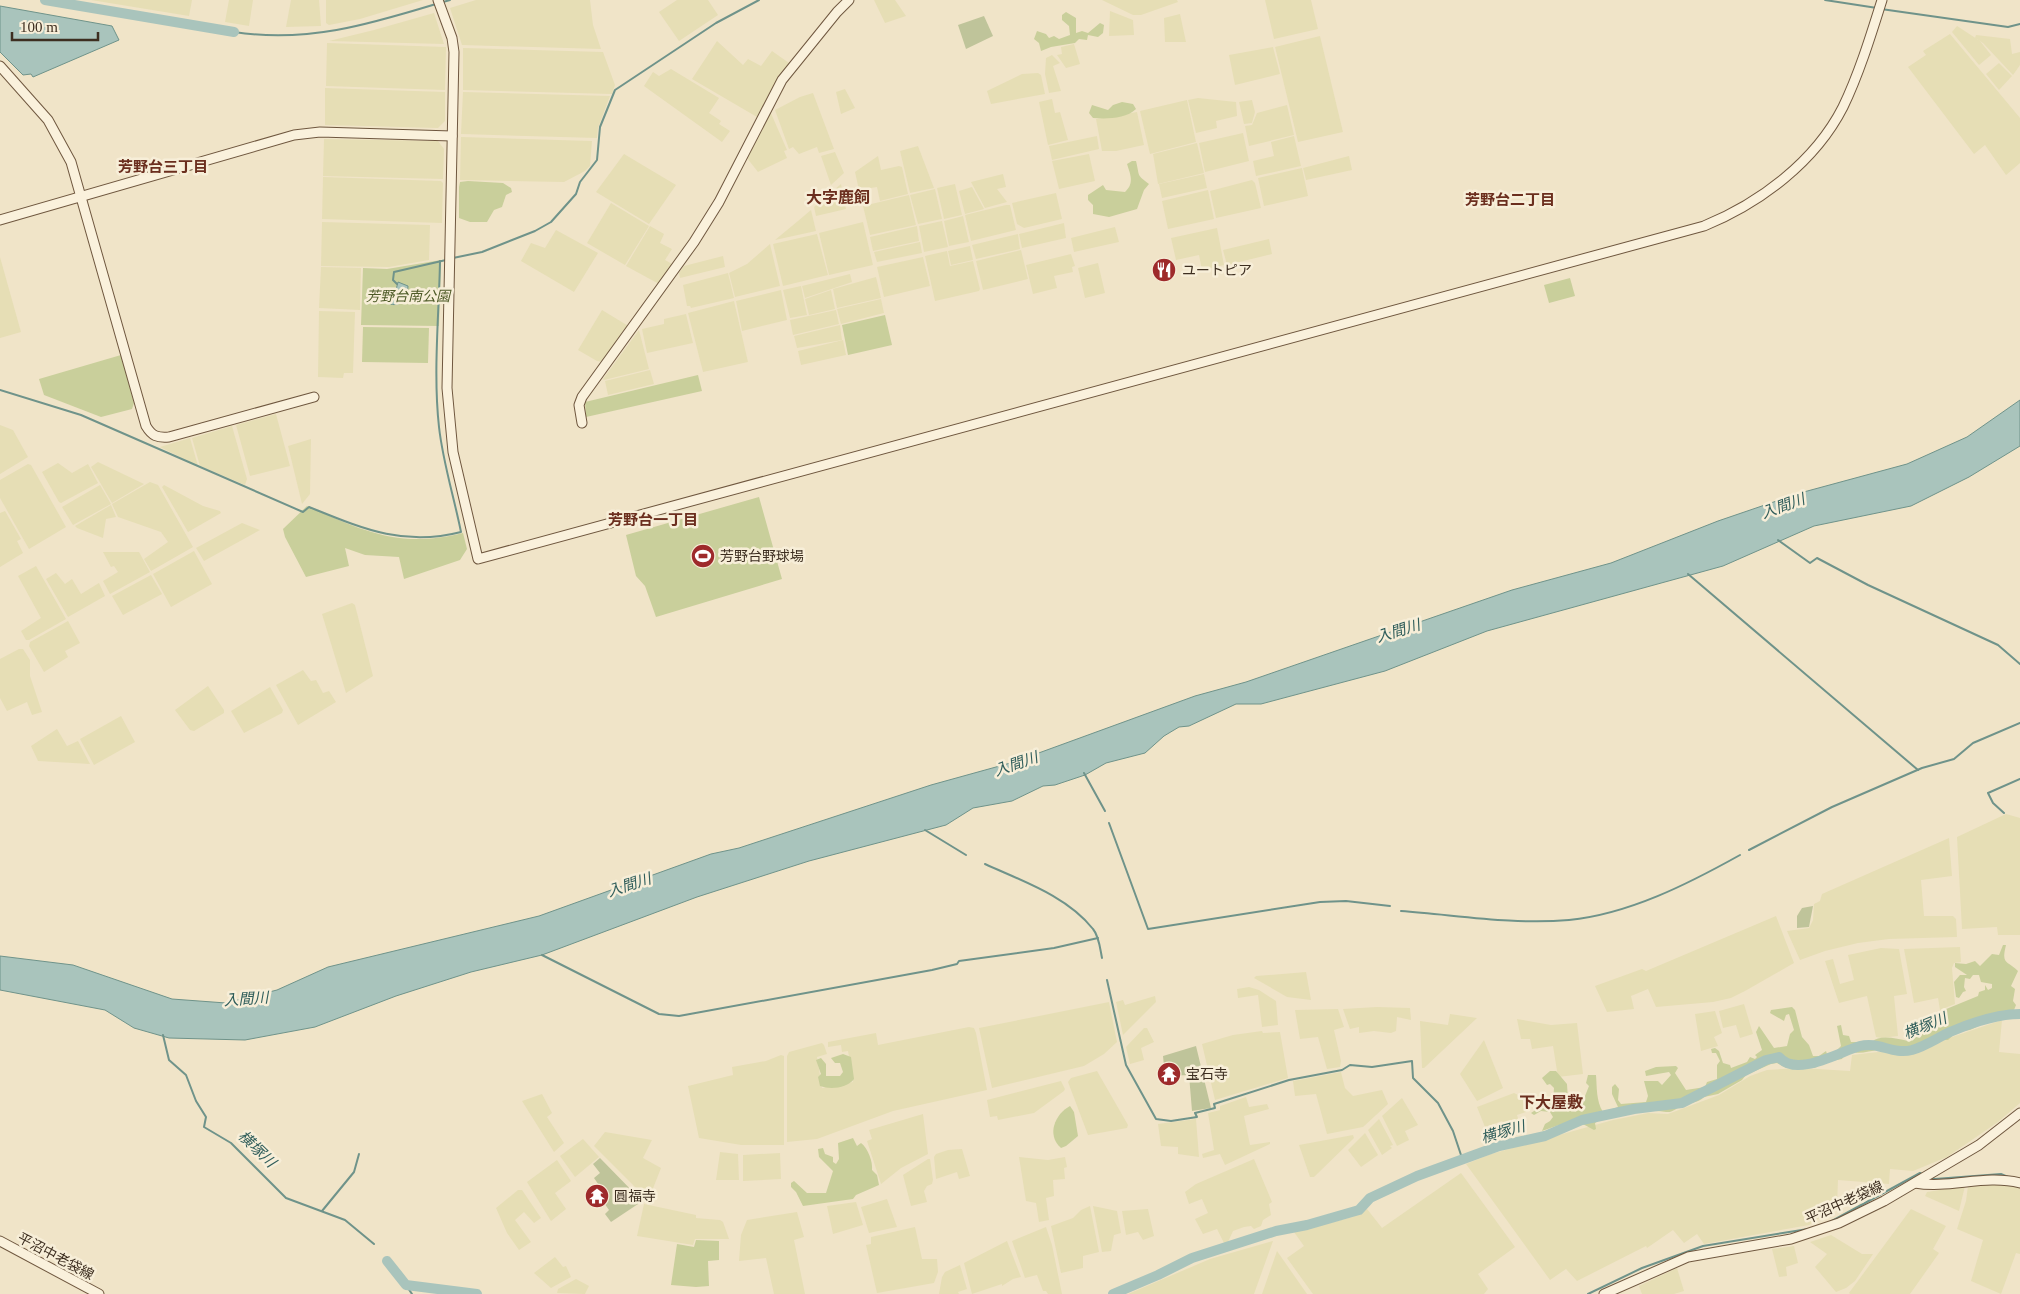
<svg xmlns="http://www.w3.org/2000/svg" width="2020" height="1294" font-family="'Times New Roman','Noto Sans JP',serif">
<style>
.farmland{fill:#e6deb5}
.green{fill:#c9cf9b}
.cemetery{fill:#bfc49a}
.water{fill:#a9c4bc;stroke:#6f938a}
.lines{fill:none;stroke-linecap:round;stroke-linejoin:round}
.stream{stroke:#6f938a;stroke-width:2}
.river{stroke:#a9c4bc;stroke-width:10}
.secondary-casing{stroke:#6f573f;stroke-width:11}
.secondary{stroke:#faf1dc;stroke-width:9}
.labels{text-anchor:middle;stroke-width:5;stroke-linejoin:round;paint-order:stroke}
.poi-label{font-size:14px;fill:#3d2e20;stroke:#f7eed8;text-anchor:start}
.park-label{font-size:14px;font-style:italic;fill:#4d5a26;stroke:#f7eed8}
.street-label{font-size:14px;fill:#3d2e20;stroke:#f7eed8}
.neighbourhood-label{font-size:15px;font-weight:bold;fill:#6b2e1e;stroke:#f7eed8}
.water-label{font-size:15px;font-style:italic;fill:#2f5d5a;stroke:#f7eed8}
.quarter-label{font-size:16px;font-weight:bold;fill:#6b2e1e;stroke:#f7eed8}
</style>
<rect width="100%" height="100%" fill="#f0e4c8"/>
<g class="farmland">
<polygon points="91,0 192,0 189,16"/>
<polygon points="229,0 253,0 249,26 225,22"/>
<polygon points="291,0 319,0 321,26 286,27"/>
<polygon points="326,0 423,0 360,19 329,25 326,23"/>
<polygon points="476,0 590,0 593,25 601,49 462,45 450,8"/>
<polygon points="677,0 708,0 718,15 679,41 659,12"/>
<polygon points="874,0 895,0 906,16 885,23"/>
<polygon points="1102,0 1177,0 1178,2 1141,15 1133,15"/>
<polygon points="1265,0 1311,0 1318,29 1274,39"/>
<polygon points="1110,11 1133,20 1134,35 1109,36"/>
<polygon points="434,13 444,44 329,41 374,30"/>
<polygon points="1180,14 1186,42 1165,42 1164,18"/>
<polygon points="1957,26 1980,41 1991,55 1979,65 1952,32"/>
<polygon points="1950,34 2020,118 2020,163 2006,175 1985,145 1974,154 1908,67 1926,55 1923,51"/>
<polygon points="1976,35 2010,39 2012,54 2020,52 2020,65 2013,75 1983,43 1975,38"/>
<polygon points="1320,36 1343,132 1298,142 1275,47"/>
<polygon points="717,41 743,65 748,59 761,66 772,51 789,63 757,117 692,79"/>
<polygon points="327,43 446,47 445,90 326,86"/>
<polygon points="1074,44 1080,64 1066,68 1057,55 1062,54 1061,47"/>
<polygon points="1273,47 1280,74 1235,85 1229,55"/>
<polygon points="463,48 603,52 615,85 612,94 463,90"/>
<polygon points="1052,55 1060,63 1053,66 1061,91 1049,93 1045,74 1046,58"/>
<polygon points="1999,63 2012,76 1999,90 1986,74"/>
<polygon points="671,69 719,98 709,113 721,121 719,124 730,131 722,142 644,86 653,72 659,76"/>
<polygon points="1038,73 1041,75 1045,94 991,104 987,91 1022,74"/>
<polygon points="325,88 445,92 445,121 438,128 325,125"/>
<polygon points="845,89 855,108 841,114 836,92"/>
<polygon points="463,92 610,96 598,128 597,138 461,134"/>
<polygon points="813,93 834,149 819,153 817,147 799,154 793,147 789,149 775,110 800,97"/>
<polygon points="1198,98 1236,102 1237,116 1216,121 1217,128 1196,133 1188,100"/>
<polygon points="1052,99 1055,113 1060,112 1068,140 1048,145 1039,102"/>
<polygon points="1187,100 1196,142 1150,154 1140,111"/>
<polygon points="1252,100 1255,112 1252,123 1244,124 1239,102"/>
<polygon points="1287,105 1294,135 1249,146 1245,126 1252,125 1257,113"/>
<polygon points="770,111 787,150 784,151 787,158 758,172 747,158"/>
<polygon points="1137,112 1144,145 1116,151 1102,151 1096,119"/>
<polygon points="1243,133 1249,161 1205,172 1199,143"/>
<polygon points="1097,136 1099,149 1052,160 1049,146"/>
<polygon points="1294,136 1301,166 1256,176 1253,161 1274,156 1271,142"/>
<polygon points="461,137 592,141 590,166 585,171 564,182 460,180"/>
<polygon points="324,139 438,141 444,149 443,179 323,176"/>
<polygon points="1197,143 1204,173 1158,184 1153,154"/>
<polygon points="918,146 934,188 910,193 900,151"/>
<polygon points="835,152 844,173 831,185 821,156"/>
<polygon points="624,154 676,185 649,224 596,192"/>
<polygon points="1089,154 1095,181 1059,189 1052,161"/>
<polygon points="878,156 881,170 899,166 902,167 908,194 880,201 877,187 859,190 855,172"/>
<polygon points="1349,156 1352,170 1306,180 1303,168"/>
<polygon points="1302,168 1308,196 1264,206 1258,178"/>
<polygon points="1003,174 1006,187 997,189 1007,202 985,208 971,182"/>
<polygon points="1204,174 1207,188 1162,198 1159,184"/>
<polygon points="323,177 441,181 443,183 442,223 322,219"/>
<polygon points="1252,180 1255,183 1261,208 1216,218 1210,191"/>
<polygon points="841,184 846,209 816,216 814,207"/>
<polygon points="955,184 962,215 944,219 937,188"/>
<polygon points="972,187 984,209 965,214 959,191"/>
<polygon points="935,189 942,219 918,224 910,195"/>
<polygon points="1208,190 1214,219 1168,229 1162,201"/>
<polygon points="1056,193 1062,219 1024,228 1017,224 1012,203"/>
<polygon points="909,195 916,225 870,235 863,206"/>
<polygon points="611,203 649,226 625,265 587,243"/>
<polygon points="1006,205 1010,205 1016,230 971,241 965,215"/>
<polygon points="811,210 816,231 775,240 798,221"/>
<polygon points="963,216 969,242 949,246 944,221"/>
<polygon points="942,221 948,247 924,252 919,226"/>
<polygon points="322,222 430,225 429,260 389,267 321,266"/>
<polygon points="863,222 873,265 829,275 819,233"/>
<polygon points="1064,223 1066,238 1022,248 1019,234"/>
<polygon points="650,226 664,234 660,243 672,249 665,260 672,264 659,284 626,266"/>
<polygon points="917,226 919,241 873,251 870,237"/>
<polygon points="1115,227 1119,242 1074,252 1071,238"/>
<polygon points="1217,228 1224,265 1202,270 1199,255 1176,260 1171,238"/>
<polygon points="556,230 598,253 574,292 521,261 531,243 545,248"/>
<polygon points="817,234 828,275 783,286 773,244"/>
<polygon points="1018,234 1020,249 976,259 972,245"/>
<polygon points="1269,239 1272,254 1227,265 1223,250"/>
<polygon points="920,242 922,253 877,262 874,252"/>
<polygon points="770,244 780,286 735,297 729,273 747,264"/>
<polygon points="970,246 973,260 951,265 948,251"/>
<polygon points="1021,250 1028,279 983,290 976,261"/>
<polygon points="947,251 950,266 973,261 980,289 979,291 935,301 925,256"/>
<polygon points="1071,254 1075,266 1072,267 1073,272 1054,276 1057,288 1033,294 1026,265"/>
<polygon points="723,256 725,267 680,278 679,273 684,266"/>
<polygon points="0,257 21,332 0,338"/>
<polygon points="923,257 930,286 884,297 877,267"/>
<polygon points="1098,263 1105,293 1085,298 1078,268"/>
<polygon points="321,267 361,268 360,310 319,308"/>
<polygon points="728,273 734,298 691,308 690,306 687,306 683,285"/>
<polygon points="850,274 852,282 805,298 802,286"/>
<polygon points="876,277 881,298 837,308 833,289"/>
<polygon points="801,286 807,315 790,318 783,290"/>
<polygon points="781,290 787,320 742,331 736,301"/>
<polygon points="831,290 835,309 809,315 805,299"/>
<polygon points="881,299 884,313 841,324 837,309"/>
<polygon points="734,301 748,362 703,372 688,313"/>
<polygon points="602,310 630,327 603,362 597,361 578,350"/>
<polygon points="836,310 839,324 793,335 790,320"/>
<polygon points="319,311 355,312 353,373 344,373 343,378 318,377"/>
<polygon points="686,314 693,343 647,353 642,329 664,324 664,319"/>
<polygon points="840,325 842,340 797,348 794,336"/>
<polygon points="639,330 649,369 604,380 603,379"/>
<polygon points="843,340 846,355 801,365 798,351"/>
<polygon points="650,370 654,384 608,395 605,381"/>
<polygon points="276,414 290,466 250,476 236,425"/>
<polygon points="0,425 13,430 28,457 0,474"/>
<polygon points="232,426 247,479 245,485 200,466 192,438"/>
<polygon points="190,438 198,466 160,447"/>
<polygon points="311,439 310,494 302,504 288,446"/>
<polygon points="98,462 144,484 112,503 91,467"/>
<polygon points="58,463 72,473 88,464 98,483 61,503 59,502 42,472"/>
<polygon points="28,464 31,465 66,527 29,549 0,498 0,480"/>
<polygon points="150,482 158,485 193,547 151,571 144,559 168,542 161,532 118,517 112,504"/>
<polygon points="100,485 111,504 73,525 62,507"/>
<polygon points="164,485 203,506 220,511 221,513 188,532 162,487"/>
<polygon points="111,505 116,517 106,519 103,538 77,528 75,526"/>
<polygon points="5,511 21,539 17,541 23,553 0,567 0,513"/>
<polygon points="242,523 260,530 204,561 196,548"/>
<polygon points="194,551 212,584 171,607 153,574"/>
<polygon points="103,552 139,552 150,572 110,594 103,581 118,572 114,566 111,567"/>
<polygon points="36,566 66,619 29,640 26,640 21,631 41,618 18,576"/>
<polygon points="56,573 65,584 72,579 81,594 99,583 105,596 68,617 46,579"/>
<polygon points="151,575 162,594 123,615 112,596"/>
<polygon points="352,603 355,605 373,676 346,693 322,614"/>
<polygon points="68,621 80,643 65,651 68,657 44,672 29,646 30,642"/>
<polygon points="19,649 23,649 30,660 30,676 42,712 32,715 27,702 7,711 0,698 0,659"/>
<polygon points="303,670 311,681 316,680 323,693 329,691 336,702 298,725 276,685"/>
<polygon points="208,686 224,710 224,713 194,731 190,730 175,710"/>
<polygon points="270,687 283,710 282,713 244,733 231,711"/>
<polygon points="121,716 135,742 94,765 80,739"/>
<polygon points="57,729 67,746 78,741 90,764 38,761 31,746"/>
<polygon points="2006,814 2020,818 2020,935 1998,935 1997,927 1962,929 1957,837"/>
<polygon points="1949,838 1952,876 1921,880 1924,916 1953,916 1956,919 1957,937 1889,939 1858,943 1825,951 1800,960 1787,931 1809,928 1813,920 1814,904 1820,901 1822,894"/>
<polygon points="1776,916 1794,963 1745,991 1731,998 1713,1002 1656,1007 1648,989 1631,996 1634,1009 1607,1012 1595,986 1642,969 1646,971"/>
<polygon points="1960,947 1961,962 1954,963 1952,968 1955,1004 1940,1010 1938,998 1914,1003 1904,949"/>
<polygon points="1881,948 1899,949 1907,994 1894,996 1898,1036 1881,1038 1876,1037 1867,996 1839,1003 1825,961 1833,959 1840,984 1854,980 1848,955"/>
<polygon points="1306,972 1311,1000 1287,997 1254,978 1256,976"/>
<polygon points="1249,987 1259,990 1276,1001 1278,1025 1262,1027 1258,995 1238,998 1237,989"/>
<polygon points="1155,996 1156,1002 1123,1035 1116,1002 1123,1000 1125,1005"/>
<polygon points="1109,1002 1117,1042 1104,1054 1084,1066 992,1088 979,1028"/>
<polygon points="1744,1004 1753,1034 1740,1038 1736,1025 1723,1028 1719,1011"/>
<polygon points="1377,1007 1410,1008 1411,1020 1397,1017 1396,1031 1391,1033 1374,1031 1359,1033 1359,1027 1350,1029 1343,1009"/>
<polygon points="1338,1009 1344,1027 1334,1030 1341,1061 1340,1067 1327,1069 1318,1037 1300,1039 1295,1010"/>
<polygon points="1715,1011 1722,1033 1714,1037 1718,1046 1701,1051 1695,1014"/>
<polygon points="1450,1014 1477,1018 1424,1068 1422,1068 1420,1021 1448,1025"/>
<polygon points="1517,1019 1551,1025 1577,1023 1583,1074 1558,1077 1553,1046 1532,1049 1530,1039 1521,1039"/>
<polygon points="2002,1020 1999,1052 2020,1054 2020,1103 1998,1122 1947,1157 1913,1171 1890,1169 1889,1184 1838,1180 1837,1206 1809,1225 1704,1244 1697,1234 1684,1243 1673,1230 1647,1248 1646,1246 1577,1281 1566,1269 1550,1280 1466,1164 1491,1154 1613,1120 1648,1113 1668,1114 1719,1095 1750,1076 1767,1070 1801,1068 1850,1071 1852,1055 1887,1051 1899,1055"/>
<polygon points="969,1027 974,1028 976,1033 987,1090 893,1111 817,1139 787,1142 787,1056 789,1052 822,1043 824,1045 827,1054 817,1057 822,1088 853,1082 848,1051 842,1052 841,1045 828,1047 828,1042 876,1033 878,1045"/>
<polygon points="1144,1028 1147,1028 1154,1042 1141,1048 1144,1060 1130,1064 1126,1047"/>
<polygon points="1262,1031 1263,1033 1280,1032 1288,1078 1215,1100 1202,1044 1233,1035"/>
<polygon points="1484,1040 1503,1088 1477,1101 1460,1074"/>
<polygon points="781,1055 784,1056 784,1145 741,1145 699,1138 688,1086 733,1075 732,1067 766,1061"/>
<polygon points="1097,1071 1128,1125 1127,1128 1088,1135 1068,1082 1071,1078"/>
<polygon points="1341,1072 1345,1088 1353,1096 1382,1090 1388,1104 1363,1127 1327,1134 1316,1094 1295,1096 1293,1081"/>
<polygon points="1061,1081 1065,1089 1064,1091 1034,1113 998,1120 997,1116 990,1117 987,1100"/>
<polygon points="1514,1093 1522,1097 1526,1112 1517,1115 1521,1129 1508,1133 1502,1121 1485,1127 1477,1107"/>
<polygon points="542,1094 552,1113 547,1117 564,1143 554,1152 522,1101"/>
<polygon points="1246,1097 1249,1107 1267,1104 1269,1109 1244,1116 1250,1145 1270,1142 1270,1144 1225,1165 1220,1154 1203,1158 1202,1154 1214,1150 1208,1113 1220,1110 1220,1106"/>
<polygon points="1402,1098 1418,1125 1405,1131 1409,1140 1397,1146 1382,1116"/>
<polygon points="923,1114 928,1154 901,1168 881,1184 867,1141 872,1139 869,1130"/>
<polygon points="1196,1119 1199,1157 1178,1154 1178,1147 1161,1146 1158,1124"/>
<polygon points="1379,1119 1393,1145 1390,1146 1392,1148 1382,1155 1368,1130"/>
<polygon points="605,1132 652,1140 643,1158 661,1168 650,1196 642,1194 594,1146"/>
<polygon points="1365,1133 1378,1155 1361,1167 1348,1150"/>
<polygon points="1353,1135 1354,1138 1314,1177 1310,1177 1299,1145"/>
<polygon points="583,1139 599,1157 575,1177 560,1156"/>
<polygon points="962,1149 970,1176 959,1179 957,1172 936,1179 934,1157 936,1154 948,1150"/>
<polygon points="720,1152 738,1154 739,1180 716,1180"/>
<polygon points="780,1153 781,1179 743,1181 743,1155"/>
<polygon points="1019,1157 1048,1160 1065,1157 1067,1167 1064,1168 1065,1179 1053,1180 1054,1196 1046,1198 1049,1220 1039,1222 1036,1203 1026,1201"/>
<polygon points="928,1159 930,1159 933,1180 932,1184 927,1186 924,1191 927,1202 911,1206 903,1175"/>
<polygon points="1254,1159 1272,1202 1269,1204 1271,1215 1263,1220 1261,1226 1254,1229 1251,1226 1244,1227 1233,1231 1228,1242 1224,1243 1217,1229 1203,1234 1195,1219 1208,1213 1202,1199 1189,1204 1185,1192 1196,1184"/>
<polygon points="557,1160 571,1181 555,1193 566,1209 551,1221 527,1182"/>
<polygon points="1461,1173 1515,1247 1478,1274 1488,1289 1484,1294 1313,1294 1287,1258 1304,1246 1294,1232 1353,1217 1367,1209 1382,1228"/>
<polygon points="1989,1184 2020,1187 2020,1254 2016,1253 2001,1294 1971,1281 1983,1240 1957,1229 1966,1201 1968,1186"/>
<polygon points="1965,1186 1959,1211 1925,1196 1927,1192"/>
<polygon points="518,1190 522,1190 541,1218 534,1223 524,1212 515,1220 531,1242 519,1250 507,1233 496,1208"/>
<polygon points="887,1199 897,1227 869,1233 861,1207"/>
<polygon points="856,1202 863,1225 833,1234 827,1206"/>
<polygon points="644,1204 696,1215 696,1218 720,1220 723,1222 729,1239 695,1239 693,1245 637,1236"/>
<polygon points="1090,1206 1099,1252 1083,1256 1083,1268 1061,1273 1051,1226 1073,1218 1081,1210"/>
<polygon points="1093,1206 1117,1211 1121,1233 1114,1235 1111,1251 1102,1252"/>
<polygon points="1148,1209 1154,1236 1143,1240 1138,1232 1126,1235 1122,1211"/>
<polygon points="1911,1209 1946,1226 1933,1249 1939,1253 1910,1294 1850,1294 1849,1293"/>
<polygon points="797,1212 804,1237 794,1240 805,1294 774,1294 766,1258 739,1261 741,1235 747,1220"/>
<polygon points="915,1227 922,1259 937,1259 938,1272 934,1283 877,1293 866,1245 871,1244 871,1237"/>
<polygon points="1046,1227 1052,1245 1062,1294 1048,1294 1046,1291 1043,1291 1037,1275 1025,1278 1012,1241"/>
<polygon points="1831,1235 1862,1254 1873,1254 1855,1281 1846,1288 1836,1292 1815,1267 1827,1254 1810,1242"/>
<polygon points="1007,1241 1021,1277 1013,1279 1002,1286 1002,1284 972,1294 964,1263"/>
<polygon points="1273,1241 1254,1294 1128,1294 1210,1259"/>
<polygon points="1794,1246 1798,1263 1786,1267 1787,1276 1779,1277 1772,1249"/>
<polygon points="1277,1251 1307,1294 1262,1294"/>
<polygon points="555,1257 563,1267 566,1266 571,1277 551,1288 534,1273"/>
<polygon points="960,1265 967,1289 958,1292 959,1294 939,1294 942,1277 945,1272"/>
<polygon points="1677,1268 1684,1291 1674,1294 1642,1294 1639,1286"/>
<polygon points="576,1279 589,1286 585,1294 557,1293 558,1289"/>
</g>
<g class="green">
<polygon points="1066,12 1076,18 1076,33 1082,31 1088,33 1100,23 1104,25 1103,33 1098,37 1088,35 1087,40 1079,39 1075,43 1051,47 1041,51 1039,43 1034,39 1037,31 1046,34 1049,38 1054,36 1059,39 1070,35 1069,26 1062,20 1062,15"/>
<path d="M1122,102L1133,104L1136,109C1126,119 1106,119 1093,118L1089,113L1092,105L1108,110L1113,105Z"/>
<path d="M1132,161H1136C1140,177 1136,174 1149,184L1144,190L1137,209L1109,217L1093,214V205L1088,200V195L1103,185L1106,190L1125,192C1135,183 1130,174 1127,164Z"/>
<polygon points="468,181 503,183 511,188 512,192 506,195 502,207 494,210 487,222 470,222 459,218 459,187 460,182"/>
<polygon points="441,260 439,326 361,325 363,268 387,269"/>
<polygon points="1570,278 1575,296 1549,303 1544,285"/>
<polygon points="885,315 892,345 848,355 842,325"/>
<polygon points="363,327 429,328 428,363 362,362"/>
<polygon points="121,355 134,403 132,409 101,417 44,395 39,379"/>
<polygon points="698,375 702,391 586,417 585,402"/>
<polygon points="759,497 782,579 656,617 645,586 636,576 626,535"/>
<path d="M307,506C363,531 400,549 463,533L467,549L460,560L404,579L399,557L365,555L345,548L349,566L306,577L285,537L283,529Z"/>
<path d="M2003,945H2006C2001,965 2007,960 2018,971L2011,986L2015,989L2013,1001L2016,1005L2012,1015L2008,1014L2006,1017L1990,1021L1970,1030L1957,1032L1948,1040H1939L1930,1046L1921,1045V1051C1906,1058 1893,1049 1878,1050C1870,1051 1857,1055 1851,1051L1846,1053L1842,1059L1821,1063L1817,1067L1814,1068H1786L1777,1063L1771,1064L1746,1075L1742,1080L1718,1094L1704,1097C1697,1104 1690,1102 1683,1105C1678,1107 1673,1113 1666,1112C1648,1110 1638,1111 1620,1112C1618,1113 1605,1119 1600,1120L1595,1123L1596,1129L1594,1130L1581,1123L1573,1129L1564,1130L1559,1125L1542,1131L1545,1124L1550,1121L1553,1117L1550,1112L1541,1111L1534,1115L1531,1113L1537,1109V1104L1553,1101L1554,1088L1550,1084L1547,1085L1542,1078L1550,1071H1556L1567,1084L1568,1100L1571,1101L1585,1096L1589,1086L1586,1083L1588,1075H1596C1597,1087 1596,1101 1603,1112L1618,1107L1612,1094V1087L1615,1084L1619,1089L1618,1100L1621,1104L1646,1102L1648,1096L1644,1081H1658L1662,1085L1671,1075L1669,1072L1646,1076L1645,1071L1656,1067L1676,1066L1678,1068L1675,1073L1686,1090L1705,1087L1707,1082L1717,1079V1065L1720,1061L1716,1053H1712L1711,1049L1715,1048L1719,1051L1723,1063L1730,1065L1731,1068L1747,1062L1750,1057L1755,1059L1757,1057L1755,1055L1762,1050L1756,1032L1759,1026L1774,1048L1787,1046L1790,1034L1794,1030L1789,1014L1786,1015L1784,1021L1770,1013L1771,1010L1792,1007L1795,1010L1802,1037L1809,1045L1813,1056H1819L1826,1051L1827,1054L1835,1052L1841,1046L1837,1026L1841,1025L1843,1035L1849,1036L1851,1042H1872C1880,1034 1897,1039 1908,1041L1938,1024L1939,1012L1978,996L1979,992L1985,990V985L1988,990L1992,988V984L1981,982L1979,975H1973L1970,979L1965,978L1964,987L1966,991L1963,992L1959,998L1956,997L1954,982L1960,975H1967L1955,967V963L1966,964L1975,961L1980,966L1992,954L1999,955Z"/>
<path d="M843,1054L851,1057L854,1079C847,1088 831,1090 820,1086L818,1077L821,1074L816,1060L821,1058L826,1064V1076H840L843,1072L840,1063H835L831,1058Z"/>
<path d="M1070,1106L1074,1112L1078,1136L1066,1146L1061,1148C1046,1135 1055,1114 1070,1106Z"/>
<path d="M853,1138L857,1146L861,1143C868,1148 873,1162 872,1170L877,1175L879,1185L856,1195L853,1199L803,1206L796,1192L791,1187V1183L794,1181L807,1193H826L833,1171L819,1157L818,1149L823,1148L825,1154L833,1157V1162L836,1164L839,1159L838,1143Z"/>
<polygon points="696,1240 719,1241 719,1260 708,1261 709,1286 696,1287 671,1285 677,1244 694,1247"/>
</g>
<g class="cemetery">
<polygon points="984,16 993,36 966,49 958,25"/>
<polygon points="1813,906 1809,927 1797,928 1797,916 1802,908"/>
<polygon points="1196,1046 1211,1108 1192,1111 1189,1075 1165,1076 1163,1056"/>
<polygon points="600,1158 640,1199 638,1204 611,1222 605,1214 609,1210 600,1197 605,1194 594,1178 600,1173 593,1164"/>
</g>
<g class="water">
<polygon points="0,6 112,26 119,40 33,77 31,74 23,75 0,52"/>
<path d="M398,282L408,286L407,298C400,305 391,308 384,299L382,292L386,288L390,291L396,290Z"/>
<polygon points="2020,400 2020,446 1969,477 1911,506 1814,526 1723,566 1487,631 1385,671 1261,704 1236,704 1189,726 1179,727 1164,736 1145,753 1106,763 1085,775 1055,785 1043,786 1012,801 973,808 946,825 809,861 697,897 542,955 471,972 396,996 315,1027 245,1040 169,1038 134,1028 105,1010 0,990 0,956 73,965 172,999 226,1003 277,990 328,967 539,916 711,854 739,848 931,785 1014,762 1195,696 1246,682 1512,590 1611,563 1718,521 1800,493 1907,464 1967,437"/>
</g>
<g class="lines">
<g class="stream">
<polyline points="1825,0 1877,8"/>
<polyline points="443,2 450,0"/>
<polyline points="1881,9 2008,27 2020,24"/>
<path d="M234,32C307,43 367,25 436,4"/>
<polyline points="453,258 482,252 535,231 551,222 576,194 580,182 597,160 600,127 615,90 716,23 759,0"/>
<polyline points="397,284 393,280 394,272 446,260"/>
<path d="M0,390L81,415L303,512L309,507C361,528 403,547 461,532C454,497 443,463 439,427C433,372 439,316 440,261"/>
<polyline points="1778,540 1810,563 1817,558 1868,585 1998,645 2020,664"/>
<polyline points="1688,574 1918,770"/>
<polyline points="1084,773 1105,811"/>
<polyline points="2004,813 1993,803 1988,793 2020,779"/>
<polyline points="1109,823 1148,929 1320,902 1346,901 1390,906"/>
<polyline points="925,830 966,855"/>
<polyline points="1749,850 1832,807 1922,768 1954,759 1973,743 2020,723"/>
<path d="M985,864C1022,881 1067,896 1093,929C1099,936 1100,948 1102,958"/>
<path d="M1401,911C1457,915 1513,925 1569,920C1629,914 1688,884 1740,855"/>
<polyline points="542,955 659,1014 679,1016 932,970 957,964 959,961 1054,948 1098,938"/>
<polyline points="1107,980 1126,1065 1156,1119 1171,1121 1197,1117 1195,1113 1215,1108 1214,1104 1289,1080 1342,1070 1350,1065 1372,1067 1412,1061 1413,1078 1438,1103 1453,1131 1463,1161"/>
<polyline points="163,1035 169,1060 186,1075 196,1101 206,1117 204,1127 231,1143 286,1198 345,1220 374,1244"/>
<polyline points="1931,1178 1935,1179 2001,1174 2008,1177"/>
<polyline points="322,1211 354,1172 359,1154"/>
<polyline points="1830,1222 1920,1173 1922,1174"/>
<polyline points="406,1285 412,1294"/>
<polyline points="1588,1294 1642,1268 1703,1246 1808,1229"/>
</g>
<g class="river">
<polyline points="45,0 234,32"/>
<polyline points="387,1261 406,1285 477,1294"/>
<path d="M1113,1294L1158,1275L1192,1258L1276,1231L1307,1225L1359,1210L1370,1198L1417,1176L1499,1146L1545,1136L1582,1120L1634,1109L1682,1103L1766,1060L1779,1057C1796,1078 1839,1052 1860,1046C1879,1041 1892,1055 1912,1050C1926,1046 1937,1038 1950,1032C1971,1023 1997,1014 2020,1014"/>
</g>
<g class="secondary-casing">
<g id="secondary">
<path d="M438,0L452,38L454,52L447,388L453,452L478,559L1704,226C1760,203 1815,162 1843,107C1859,74 1871,35 1882,0"/>
<path d="M0,66L48,120L71,162L146,426C152,436 157,438 169,437L314,397"/>
<polyline points="0,220 294,135 320,132 452,136"/>
<polyline points="582,423 579,405 582,397 694,242 719,202 782,80 837,12 849,0"/>
<path d="M1915,1183C1950,1189 1985,1174 2020,1183"/>
<polyline points="0,1241 99,1294"/>
<polyline points="1604,1294 1688,1257 1791,1239 1839,1223 1884,1201 1979,1145 2020,1113"/>
</g>
</g>
<use href="#secondary" class="secondary"/>
</g>
<defs>
<g id="restaurant-disc" transform="scale(1.25)"><circle r="9.5" fill="#9e2a2b" stroke="#f7eed8"/><path d="M-5-6h1v4h1v-4h1v4h1v-4h1v5L-1.5 .5V6h-2V.5L-5-1ZM5-6V6H3V1.5H1.5Q1.5-4 5-6Z" fill="#fff"/></g>
<g id="stadium-disc" transform="scale(1.25)"><circle r="9.5" fill="#9e2a2b" stroke="#f7eed8"/><path d="M0-5a6.5 5 0 1 0 0 10a6.5 5 0 1 0 0-10ZM-3.5-1.8h7v3.6h-7Z" fill="#fff"/></g>
<g id="temple-disc" transform="scale(1.25)"><circle r="9.5" fill="#9e2a2b" stroke="#f7eed8"/><path d="M0-6L5-2H3V0L6.5 2.5H4V6H1.5V3h-3V6H-4V2.5H-6.5L-3 0V-2H-5Z" fill="#fff"/></g>
</defs>
<g fill-rule="evenodd">
<use href="#restaurant-disc" x="1164" y="270"/>
<use href="#stadium-disc" x="703" y="556"/>
<use href="#temple-disc" x="1169" y="1074"/>
<use href="#temple-disc" x="597" y="1196"/>
</g>
<g class="labels">
<g class="poi-label">
<text x="1182" y="275">ユートピア</text>
<text x="720" y="561">芳野台野球場</text>
<text x="1186" y="1079">宝石寺</text>
<text x="614" y="1201">圓福寺</text>
</g>
<g class="park-label">
<text x="408" y="301">芳野台南公園</text>
</g>
<g class="street-label">
<text transform="translate(1844 1202) rotate(-24)" y="5">平沼中老袋線</text>
<text transform="translate(56 1256) rotate(28)" y="5">平沼中老袋線</text>
</g>
<g class="neighbourhood-label">
<text x="163" y="172">芳野台三丁目</text>
<text x="1510" y="205">芳野台二丁目</text>
<text x="653" y="525">芳野台一丁目</text>
</g>
<g class="water-label">
<text transform="translate(1783 506) rotate(-20)" y="5">入間川</text>
<text transform="translate(1398 631) rotate(-17)" y="5">入間川</text>
<text transform="translate(1016 764) rotate(-19)" y="5">入間川</text>
<text transform="translate(629 885) rotate(-18)" y="5">入間川</text>
<text transform="translate(246 999) rotate(-4)" y="5">入間川</text>
<text transform="translate(1925 1026) rotate(-22)" y="5">横塚川</text>
<text transform="translate(1503 1132) rotate(-16)" y="5">横塚川</text>
<text transform="translate(257 1149) rotate(44)" y="5">横塚川</text>
</g>
<g class="quarter-label">
<text x="838" y="203">大字鹿飼</text>
<text x="1551" y="1108">下大屋敷</text>
</g>
</g>
<path d="M12 32v8h86v-8" fill="none" stroke="#3d2e20" stroke-width="2.5"/>
<text x="20" y="32" font-size="15" fill="#3d2e20" stroke="#f7eed8" stroke-width="4" paint-order="stroke">100 m</text>
</svg>
